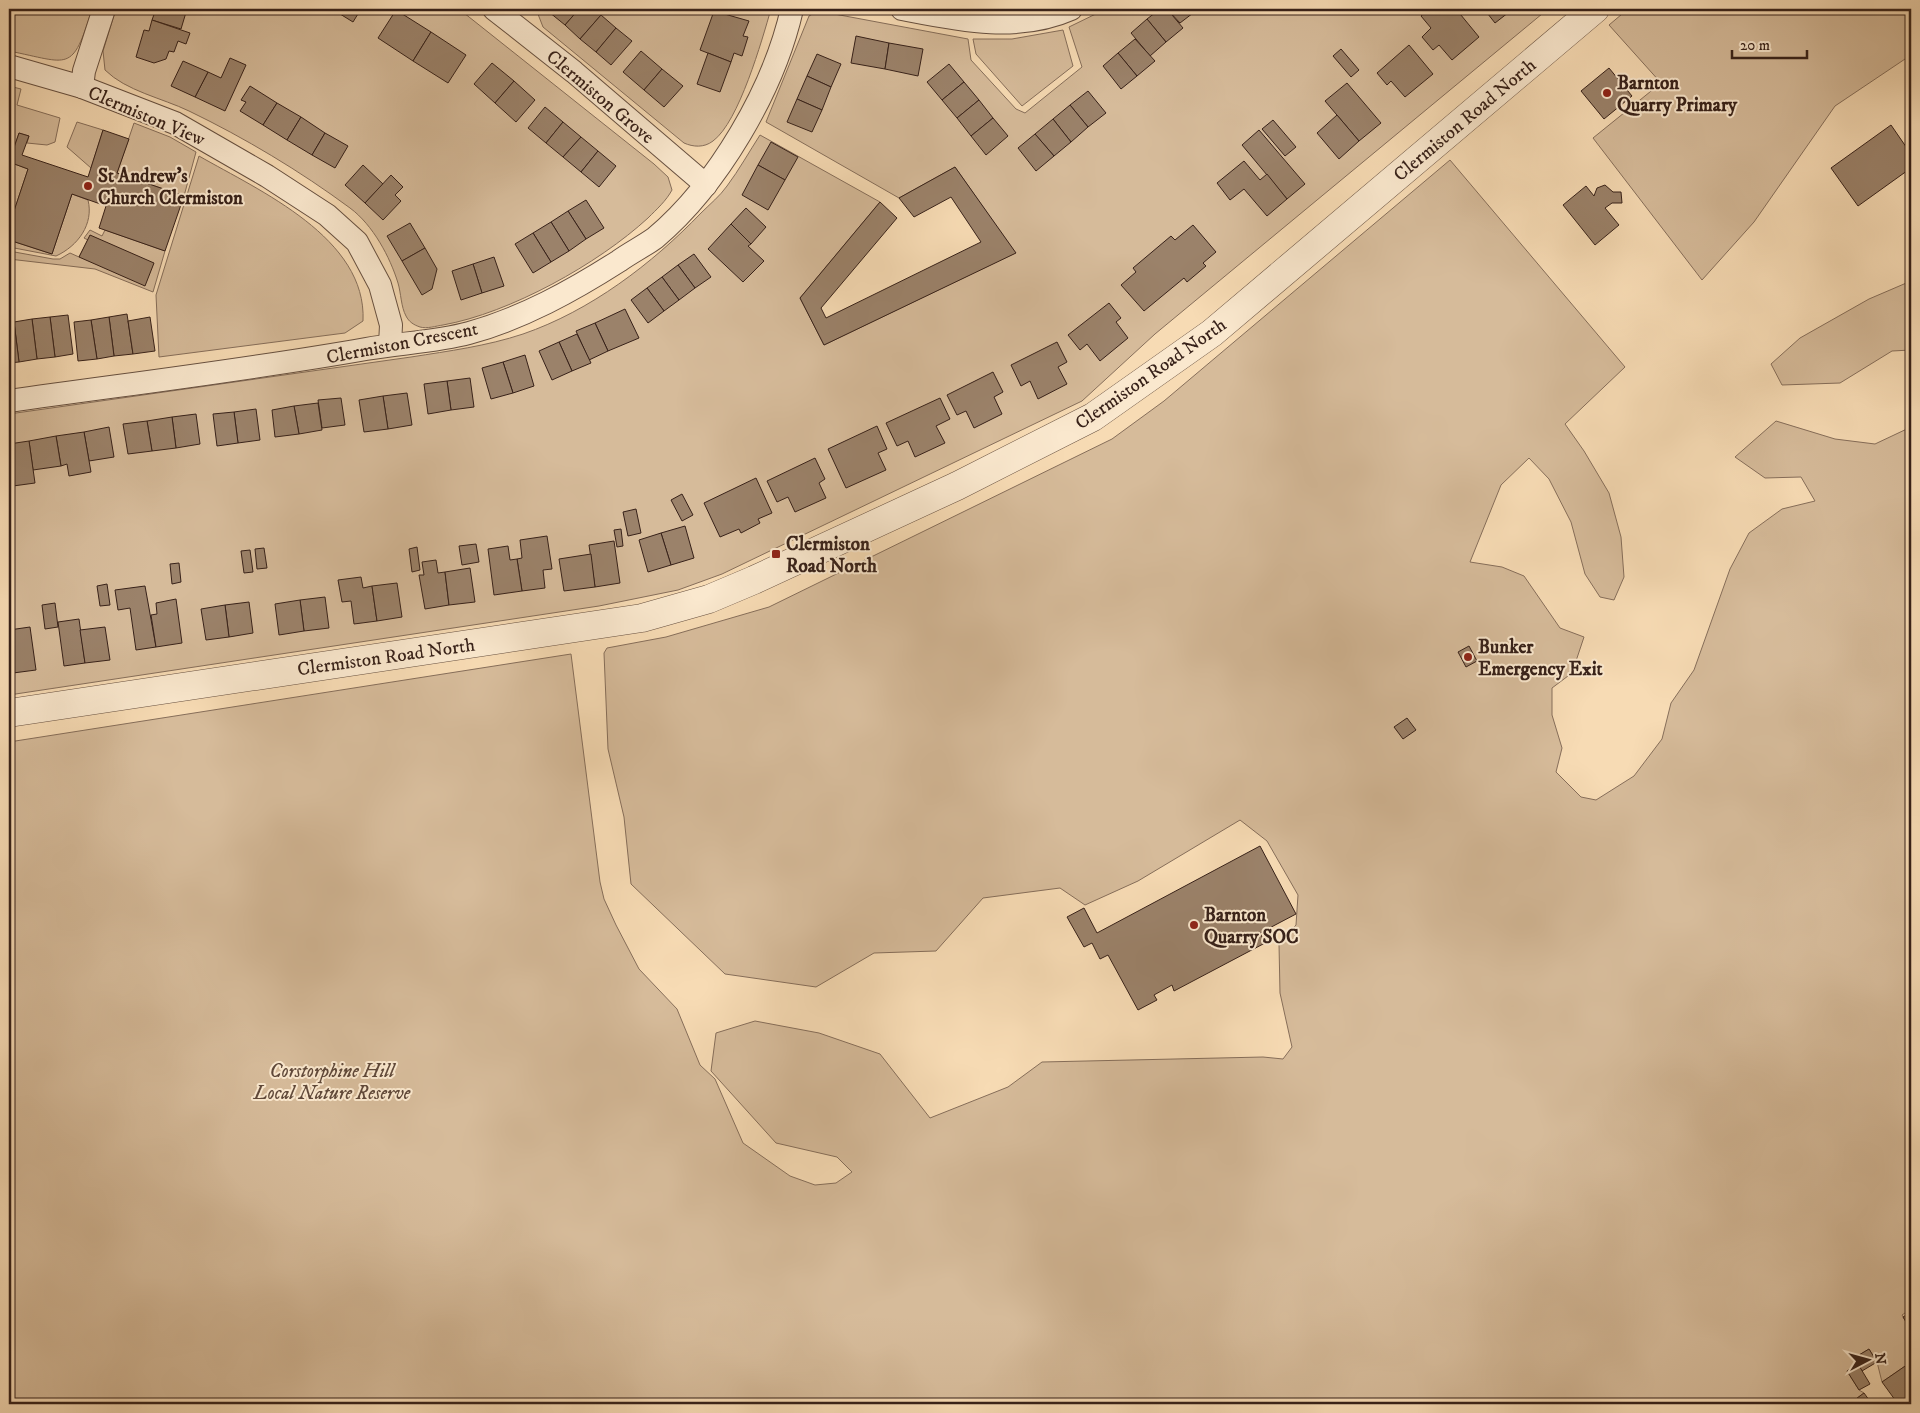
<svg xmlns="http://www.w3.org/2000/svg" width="1920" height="1413" font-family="'IM FELL DW Pica',serif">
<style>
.green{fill:#d6bb9a;stroke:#866e5a}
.building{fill:#9b826a;stroke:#372119}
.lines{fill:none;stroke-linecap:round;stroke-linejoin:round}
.minor-casing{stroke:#675040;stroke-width:24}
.tertiary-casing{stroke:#675040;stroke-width:29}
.minor{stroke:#fae8ce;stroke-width:22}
.tertiary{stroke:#fae8ce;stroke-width:28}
.poi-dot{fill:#8f2418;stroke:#fae8ce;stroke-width:2}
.labels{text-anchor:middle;stroke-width:4;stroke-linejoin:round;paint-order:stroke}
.poi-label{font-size:19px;font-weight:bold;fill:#372119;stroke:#fae8ce;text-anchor:start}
.street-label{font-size:19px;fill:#372119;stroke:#fae8ce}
.park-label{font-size:19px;font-style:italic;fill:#5f4839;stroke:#fae8ce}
</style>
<rect width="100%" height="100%" fill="#f7dbb4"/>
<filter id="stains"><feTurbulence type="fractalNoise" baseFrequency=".004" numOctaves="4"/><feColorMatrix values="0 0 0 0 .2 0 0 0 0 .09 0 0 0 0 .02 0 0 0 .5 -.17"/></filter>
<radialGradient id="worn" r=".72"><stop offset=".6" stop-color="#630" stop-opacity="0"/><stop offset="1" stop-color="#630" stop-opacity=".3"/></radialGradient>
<g class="green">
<path d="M9,9H92C72,74 70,63 9,51Z"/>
<path d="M116,9H459L654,164L668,177L672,190C666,201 657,209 648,218C598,264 510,313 443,325C436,326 427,329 420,327C414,325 409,322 406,316C401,307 401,293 398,283C390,257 373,225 350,208C300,171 245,138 189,111C162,98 126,91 105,70L103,51Z"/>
<path d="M536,9H771C762,40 739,122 713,141C704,148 693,147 684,143L543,27Z"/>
<path d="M1106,9H1548L1155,334L1082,401L722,574L678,590L599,606L9,695V414L411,357C449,351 487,346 523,334C590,311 652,264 701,213C710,204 720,196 727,186C739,170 749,152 760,135L880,202L800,298L824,345L1015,253L955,167L899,198L766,122L809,16L816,12L829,13L968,39L971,60L1016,109L1025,113L1082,67L1069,27Z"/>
<polygon points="1628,9 1911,9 1911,55 1835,106 1754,222 1702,280 1593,138 1661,83 1609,25"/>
<polygon points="1063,30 1073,66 1022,106 976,54 973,39 1012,39"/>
<polygon points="9,86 21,89 17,105 60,118 55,142 47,145 27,143 29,136 19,133 9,162 28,169 9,226"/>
<polygon points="77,122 103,130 91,168 67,147"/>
<polygon points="134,123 170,137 196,152 184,196 117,173"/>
<path d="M199,156C260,191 367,238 363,321L345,333L159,357L156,295Z"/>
<polygon points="1450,160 1625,367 1565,424 1584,451 1609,493 1621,537 1624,577 1614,600 1600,597 1585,574 1571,522 1549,479 1529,458 1501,485 1470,562 1502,567 1524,576 1560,628 1584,637 1572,673 1552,688 1552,715 1562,748 1556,772 1581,797 1596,800 1634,776 1662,739 1671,703 1694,670 1730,569 1749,533 1782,509 1815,501 1801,477 1765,478 1735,457 1776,421 1835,439 1875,444 1911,427 1911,1309 1902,1315 1911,1330 1911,1362 1882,1382 1877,1362 1869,1349 1854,1358 1858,1364 1847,1371 1859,1390 1864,1393 1849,1404 9,1404 9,742 571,654 600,882 604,899 616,925 639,969 677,1009 700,1065 715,1079 743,1143 790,1176 815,1185 836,1183 852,1172 837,1157 776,1143 711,1071 716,1033 755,1021 819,1033 880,1054 930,1118 1008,1087 1042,1062 1263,1057 1283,1059 1292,1047 1280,993 1279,944 1296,925 1298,895 1267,841 1240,820 1138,881 1085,905 1060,888 983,898 936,951 874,953 816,987 725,974 631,884 624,817 608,749 604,653 607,648 666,637 769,607 1112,439 1164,401"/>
<path d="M72,194L88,200C94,224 78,246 56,256L9,247V240L52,254Z"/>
<polygon points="90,230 102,236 105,230 165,251 153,292 95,269 9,259 9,251 53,259 60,259 70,253 79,257 88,240 84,238"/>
<polygon points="1911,281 1911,350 1892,351 1840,383 1782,385 1771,364 1800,338 1869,299"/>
</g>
<g class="building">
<polygon points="156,9 187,9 181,29 152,20"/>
<polygon points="332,9 361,9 353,22"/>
<polygon points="552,9 579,9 565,25 549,12"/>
<polygon points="579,9 594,9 601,15 580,39 565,25"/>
<polygon points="1160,9 1167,9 1183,28 1166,42 1147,19"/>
<polygon points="1167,9 1196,9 1197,10 1180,23"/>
<polygon points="1429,9 1449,9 1451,12 1456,9 1479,37 1452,60 1439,45 1433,50 1422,37 1431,28 1421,16"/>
<polygon points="1484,9 1513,9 1495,23"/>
<polygon points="396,10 431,32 413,61 378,38"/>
<polygon points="714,11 749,21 743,36 748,37 742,56 734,53 731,62 700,50"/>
<polygon points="601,15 616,28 596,52 580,39"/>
<polygon points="1147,19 1166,42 1150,56 1131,33"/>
<polygon points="152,20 190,33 186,44 178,41 174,52 169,51 166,59 154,63 136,57 144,30 149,31"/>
<polygon points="616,28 632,41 611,65 596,52"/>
<polygon points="431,32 466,55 448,83 413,61"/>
<polygon points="856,36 889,43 885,69 851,63"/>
<polygon points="1135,39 1155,61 1137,76 1118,53"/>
<polygon points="889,43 923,49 918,76 885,69"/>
<polygon points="1409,45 1433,74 1405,97 1391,81 1387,85 1377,73"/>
<polygon points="1341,49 1359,70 1351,77 1333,56"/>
<polygon points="641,51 662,69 644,90 623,72"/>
<polygon points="708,53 731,62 720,92 697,84"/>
<polygon points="1118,53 1137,76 1121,89 1103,66"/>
<polygon points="817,54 841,64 831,87 807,76"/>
<polygon points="230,58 246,65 225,111 195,97 208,72 221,78"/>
<polygon points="183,61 208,72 195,97 171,86"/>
<polygon points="492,63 514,81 495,103 474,84"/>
<polygon points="949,64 964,82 942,100 927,82"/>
<polygon points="1609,68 1632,96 1604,119 1581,91"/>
<polygon points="662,69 683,86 664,107 644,90"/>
<polygon points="807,76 831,87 822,110 797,99"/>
<polygon points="514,81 535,100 516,122 495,103"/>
<polygon points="964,82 979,100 957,118 942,100"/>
<polygon points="1347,83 1381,123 1359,141 1325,101"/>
<polygon points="250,86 277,103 263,125 240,111 246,102 241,100"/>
<polygon points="1088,91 1106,113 1088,127 1070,105"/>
<polygon points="797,99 822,110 812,132 787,122"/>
<polygon points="979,100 993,118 971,136 957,118"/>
<polygon points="277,103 301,117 287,140 263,125"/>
<polygon points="1070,105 1088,127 1071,142 1053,119"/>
<polygon points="545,107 563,122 546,143 528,128"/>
<polygon points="1337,115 1359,141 1339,159 1317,133"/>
<polygon points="301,117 325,133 312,155 287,140"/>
<polygon points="993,118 1008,136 986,155 971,136"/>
<polygon points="1053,119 1071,142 1054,156 1035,134"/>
<polygon points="1273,120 1296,147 1285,156 1262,129"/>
<polygon points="563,122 581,137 563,157 546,143"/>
<polygon points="1891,125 1911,154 1911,168 1858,206 1831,168"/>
<polygon points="103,130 129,139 117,173 184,196 165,251 99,228 106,206 72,194 52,254 9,240 9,226 28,169 9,162 19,133 29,136 22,155 88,177"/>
<polygon points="1259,130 1305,184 1287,199 1242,145"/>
<polygon points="325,133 348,146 335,168 312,155"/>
<polygon points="1035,134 1054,156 1036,171 1018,148"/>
<polygon points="581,137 598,151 581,172 563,157"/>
<polygon points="771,142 798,157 785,180 758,165"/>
<polygon points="598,151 616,166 599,187 581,172"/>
<polygon points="1244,161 1260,180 1267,174 1287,199 1267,216 1244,189 1230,200 1217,183"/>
<polygon points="363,165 383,184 365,203 345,185"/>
<polygon points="758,165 785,180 768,210 742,195"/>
<polygon points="955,167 1016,253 824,345 800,298 880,202 897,218 821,308 826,318 981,242 951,197 914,217 899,198"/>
<polygon points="391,175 403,187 395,195 401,201 383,220 365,203"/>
<polygon points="1605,185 1613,192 1621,192 1622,203 1612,203 1605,208 1619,225 1595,245 1563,205 1586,186 1594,196 1597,188"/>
<polygon points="586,200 604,228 586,239 568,211"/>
<polygon points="746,208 766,227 751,244 731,224"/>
<polygon points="568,211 586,239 569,251 551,222"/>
<polygon points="551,222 569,251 551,262 533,233"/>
<polygon points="410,223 425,248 402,261 387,236"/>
<polygon points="731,224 751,244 748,246 764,261 743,282 708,249"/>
<polygon points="1193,225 1216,252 1203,263 1206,266 1187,282 1184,278 1144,311 1121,285 1136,272 1133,268 1171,236 1175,240"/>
<polygon points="533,233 551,262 533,273 515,244"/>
<polygon points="90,235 154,263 145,286 79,257"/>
<polygon points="425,248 437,269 432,289 422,295 402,261"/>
<polygon points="694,254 711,277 695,288 678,265"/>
<polygon points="494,257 504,286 482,293 473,264"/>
<polygon points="473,264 482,293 461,300 452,271"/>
<polygon points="678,265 695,288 679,300 662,277"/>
<polygon points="662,277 679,300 664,311 647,288"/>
<polygon points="647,288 664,311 648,323 631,300"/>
<polygon points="1109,303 1121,318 1116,322 1128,338 1100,361 1087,344 1080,350 1068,335"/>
<polygon points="625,309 639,338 608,351 595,323"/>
<polygon points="127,314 133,354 114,356 109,317"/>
<polygon points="68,315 73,354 55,357 50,317"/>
<polygon points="50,317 55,357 37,359 32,319"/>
<polygon points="109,317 114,356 97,359 91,320"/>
<polygon points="150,317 155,351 133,354 128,321"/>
<polygon points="32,319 37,359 19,362 14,322"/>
<polygon points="91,320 97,359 78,361 74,322"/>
<polygon points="14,322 19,362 9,363 9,323"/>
<polygon points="595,323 608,351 589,360 576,331"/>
<polygon points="577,334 591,363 572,371 559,342"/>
<polygon points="559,342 572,371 552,380 539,351"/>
<polygon points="1057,342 1067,362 1058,367 1067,384 1038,399 1030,381 1021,386 1011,365"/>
<polygon points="525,355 534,386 513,393 503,362"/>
<polygon points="503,362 513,393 491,399 482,368"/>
<polygon points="993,372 1003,392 994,397 1002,414 974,428 966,411 957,415 947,395"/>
<polygon points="470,378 474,407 451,410 447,381"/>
<polygon points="447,381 451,410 428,414 424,384"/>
<polygon points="407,393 412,425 388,429 383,396"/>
<polygon points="383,396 388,429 364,432 359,400"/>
<polygon points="341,398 345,425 322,428 318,400"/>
<polygon points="940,398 950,419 936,426 945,443 915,457 908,441 897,446 886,423"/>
<polygon points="318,403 322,430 299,434 294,406"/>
<polygon points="294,406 299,434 275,437 272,410"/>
<polygon points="256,409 260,440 238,443 234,412"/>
<polygon points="234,412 238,443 217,446 213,414"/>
<polygon points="196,414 200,444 176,448 172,417"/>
<polygon points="172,417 176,448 152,451 147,421"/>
<polygon points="147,421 152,451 128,454 123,424"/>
<polygon points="877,426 887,449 878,453 886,470 846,488 828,449"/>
<polygon points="109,427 114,457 89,461 84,432"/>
<polygon points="84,432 91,472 69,476 67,464 61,466 56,436"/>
<polygon points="56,436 61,466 33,470 29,441"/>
<polygon points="29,441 35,483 13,486 11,474 9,474 9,444"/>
<polygon points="815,458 825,479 819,483 826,498 795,512 788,497 777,502 767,481"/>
<polygon points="756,478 772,513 758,519 760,523 741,533 739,529 720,537 704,503"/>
<polygon points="682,494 693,515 682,521 671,500"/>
<polygon points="636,509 641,533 628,536 623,512"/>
<polygon points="685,526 694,558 671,565 661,533"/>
<polygon points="621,529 623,546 617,547 614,530"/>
<polygon points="661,533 671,565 648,572 639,540"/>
<polygon points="547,536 552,569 543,570 545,588 522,591 517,559 522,558 520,540"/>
<polygon points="614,541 620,583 595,587 589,545"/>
<polygon points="476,544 479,562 462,565 459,546"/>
<polygon points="508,546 510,560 517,559 522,591 494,595 488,549"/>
<polygon points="417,547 420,570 412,572 409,549"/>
<polygon points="264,548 267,568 257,569 255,549"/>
<polygon points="250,550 253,572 244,573 241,551"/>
<polygon points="591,554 595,587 564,591 559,559"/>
<polygon points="436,560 438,573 445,572 449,605 425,609 419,575 424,575 422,562"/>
<polygon points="179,563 181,582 172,584 170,564"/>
<polygon points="470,568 475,602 449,605 445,572"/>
<polygon points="361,577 363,588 372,586 377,621 354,624 351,601 342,602 338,580"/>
<polygon points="397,583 402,617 377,621 372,586"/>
<polygon points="107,584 110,605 100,606 97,586"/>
<polygon points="145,586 156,647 136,650 130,608 118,610 115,590"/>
<polygon points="325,597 329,628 304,631 300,600"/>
<polygon points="176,599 182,643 156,647 151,615 157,614 156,603"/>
<polygon points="300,600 304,631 279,635 275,604"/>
<polygon points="249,602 253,633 229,637 225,605"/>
<polygon points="55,603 58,627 45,629 42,605"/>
<polygon points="225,605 229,637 206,640 201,609"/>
<polygon points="79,619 85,663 64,666 58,622"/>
<polygon points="30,627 36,670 13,673 9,630"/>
<polygon points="105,627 110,660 85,663 80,630"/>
<polygon points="1469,646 1477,661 1466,667 1458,652"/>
<polygon points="1407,718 1416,730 1403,739 1394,727"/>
<polygon points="1260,846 1296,914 1260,933 1265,943 1174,991 1172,985 1154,995 1157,1000 1138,1010 1108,955 1100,959 1092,943 1084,947 1067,917 1084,908 1097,933"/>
<polygon points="1911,1312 1911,1330 1903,1317"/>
<polygon points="1869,1349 1877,1362 1862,1371 1854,1358"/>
<polygon points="1911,1362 1911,1404 1898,1404 1882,1382"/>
<polygon points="1858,1364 1870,1384 1859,1390 1847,1371"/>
<polygon points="1864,1393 1872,1404 1849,1404"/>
</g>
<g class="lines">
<g class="minor-casing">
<g id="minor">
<polyline points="494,9 574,72 706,185"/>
<path d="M902,9C958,20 1017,33 1071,9"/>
<polyline points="9,66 82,87 175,123 267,176 327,215 357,242 380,285 391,325 390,345"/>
<polyline points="82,87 84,71 104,9"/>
<path d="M9,401C128,384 248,370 366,349C400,343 436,342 469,333C523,318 572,291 619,261C630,253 644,246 655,238C718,185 774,89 792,9"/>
</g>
</g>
<g class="tertiary-casing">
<polyline id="tertiary" points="9,713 642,618 709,599 754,580 957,486 1093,417 1212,333 1595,9"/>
</g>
<use href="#minor" class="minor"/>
<use href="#tertiary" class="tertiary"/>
</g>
<g class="poi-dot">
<circle cx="1607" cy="93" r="5"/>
<circle cx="88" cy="186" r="5"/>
<rect x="771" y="549" width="10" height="10" rx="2.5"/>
<circle cx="1468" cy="657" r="5"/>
<circle cx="1194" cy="925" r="5"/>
</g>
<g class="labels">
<g class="poi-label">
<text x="1617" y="89">Barnton<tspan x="1617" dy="22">Quarry Primary</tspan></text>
<text x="98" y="182">St Andrew’s<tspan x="98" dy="22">Church Clermiston</tspan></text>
<text x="786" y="550">Clermiston<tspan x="786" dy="22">Road North</tspan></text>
<text x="1478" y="653">Bunker<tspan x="1478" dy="22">Emergency Exit</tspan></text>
<text x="1204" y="921">Barnton<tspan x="1204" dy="22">Quarry SOC</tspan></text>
</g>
<g class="street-label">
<text transform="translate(601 96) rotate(40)" y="7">Clermiston Grove</text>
<text transform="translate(147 115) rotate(23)" y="7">Clermiston View</text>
<text transform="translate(1464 119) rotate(-40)" y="7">Clermiston Road North</text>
<text transform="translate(402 342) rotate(-11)" y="7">Clermiston Crescent</text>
<text transform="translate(1150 373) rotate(-35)" y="7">Clermiston Road North</text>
<text transform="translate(386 656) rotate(-8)" y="7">Clermiston Road North</text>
</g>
<g class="park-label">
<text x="332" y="1077">Corstorphine Hill<tspan x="332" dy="22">Local Nature Reserve</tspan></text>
</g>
</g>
<rect width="1920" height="1413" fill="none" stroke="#f7dbb4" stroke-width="30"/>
<rect x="10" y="10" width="1900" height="1393" fill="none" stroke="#372119" stroke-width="2.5"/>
<rect x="15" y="15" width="1890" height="1383" fill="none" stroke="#372119"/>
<g transform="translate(1868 1360) rotate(84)" stroke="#fae8ce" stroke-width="4" paint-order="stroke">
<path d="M0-4L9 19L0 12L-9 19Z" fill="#372119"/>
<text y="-8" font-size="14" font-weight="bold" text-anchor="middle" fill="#372119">N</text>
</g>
<path d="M1732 50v8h75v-8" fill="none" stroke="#372119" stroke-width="2.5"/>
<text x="1740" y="50" font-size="15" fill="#372119" stroke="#fae8ce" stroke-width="4" paint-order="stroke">20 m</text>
<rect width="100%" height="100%" filter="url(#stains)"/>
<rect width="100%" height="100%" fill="url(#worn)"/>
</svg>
